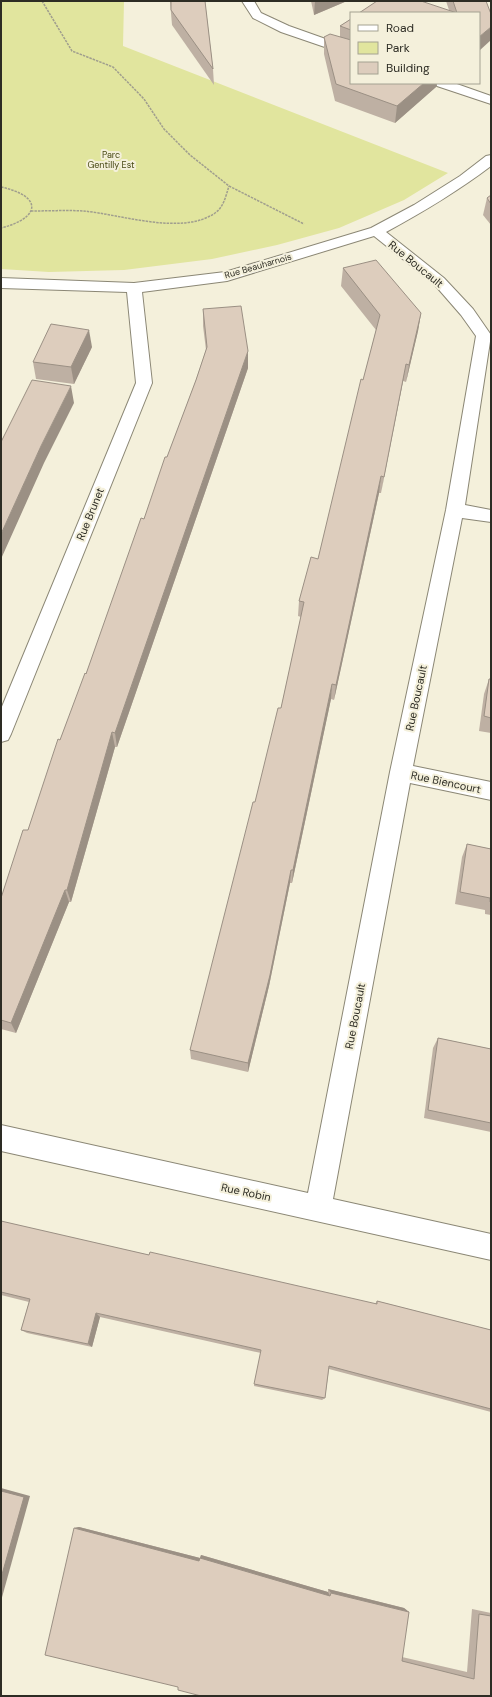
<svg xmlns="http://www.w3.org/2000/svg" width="492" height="1697" font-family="'DM Sans',sans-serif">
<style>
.green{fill:#e1e59e}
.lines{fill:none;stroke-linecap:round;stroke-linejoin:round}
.street-casing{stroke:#8b8775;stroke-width:2}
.path{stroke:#a09e8e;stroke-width:1.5;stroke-dasharray:2.5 1;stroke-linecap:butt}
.street{fill:#fff;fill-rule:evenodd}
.wall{fill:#beb0a3}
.shaded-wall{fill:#9b9084}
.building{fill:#ddcdbd;stroke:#9b9084}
.labels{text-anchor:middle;stroke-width:4;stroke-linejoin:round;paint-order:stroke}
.far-park-label{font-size:9px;fill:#484914;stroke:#f4f0db}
.far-street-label{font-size:9px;fill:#2d2c24;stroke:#f4f0db}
.street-label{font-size:11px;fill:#2d2c24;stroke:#f4f0db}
</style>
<rect width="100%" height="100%" fill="#f4f0db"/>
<polygon class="green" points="1,1 124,1 123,46 448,173 404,200 339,228 277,245 212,259 124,270 49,272 1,269"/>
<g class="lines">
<g class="street-casing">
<g id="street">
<polygon points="242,1 254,1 261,13 289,26 351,48 351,56 281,32 253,18"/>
<polygon points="436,83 454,83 491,96 491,104 437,86"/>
<path d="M491,155V166C458,191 423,212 386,232L444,278L473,309L491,335L465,505L491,510V522L462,518L413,766L491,782V800L410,783L333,1199L491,1234V1260L1,1151V1125L308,1193L390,772L446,510L476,336L461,315L434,284L374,236L227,281L142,292L152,383L11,734L8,740L1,742V709L136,383L127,292L1,288V278L134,283L225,272L371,228L414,205L460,176L486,156Z"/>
</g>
</g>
<g class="path">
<polyline points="42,1 72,51 113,67 144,99 164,129 190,155 229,186 304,224"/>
<path d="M1,187C43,196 41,218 1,228"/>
<path d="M31,211C48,211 66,210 83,211C120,214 182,236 215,213C224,207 226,195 229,186"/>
</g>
<use href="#street" class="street"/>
</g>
<g class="wall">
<polygon points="170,1 205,1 213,69 214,85 172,25"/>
<polygon points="311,1 347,1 314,15"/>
<polygon points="446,1 486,1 479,51 359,13 449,10"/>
<polygon points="351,19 351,83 436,87 395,123 335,101 324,54 324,37 340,37 340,26"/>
<polygon points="491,195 491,225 483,215 487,198"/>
<polygon points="343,268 421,313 418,331 406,382 403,381 381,493 379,493 334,700 331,699 292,883 290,883 269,986 248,1072 191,1059 190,1050 281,708 301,617 298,616 299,601 318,559 376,330 341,286"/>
<polygon points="203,309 248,368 117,747 115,747 71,902 69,902 16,1033 1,1029 1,898 28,830 60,740 86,674 196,380 206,350 203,326"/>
<polygon points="92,347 74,384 36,379 33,362"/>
<polygon points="489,679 491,679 491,733 479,731 484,694"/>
<polygon points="467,844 491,849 491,915 485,914 485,910 455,904 462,857"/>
<polygon points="438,1038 491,1049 491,1132 424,1118 433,1048"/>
<polygon points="1,1219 3,1222 149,1255 375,1304 377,1301 491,1330 491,1412 329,1369 325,1398 322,1400 254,1386 261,1353 100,1317 92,1347 27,1333 21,1330 29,1302 1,1295"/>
<polygon points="79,1527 200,1558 201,1555 328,1592 328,1589 404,1608 409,1612 402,1657 467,1672 472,1609 491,1613 491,1696 178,1687 74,1528"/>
</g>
<g class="shaded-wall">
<polygon points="315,1 347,1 314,15"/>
<polygon points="491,27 491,40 479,51 479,37"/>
<polygon points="424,83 437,83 436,87 395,123 397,106"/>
<polygon points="421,313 418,331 406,382 409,365"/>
<polygon points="89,330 92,347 74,384 71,367"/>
<polygon points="248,351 248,368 117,747 115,733"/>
<polygon points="406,364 403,381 381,493 384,477"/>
<polygon points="71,386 74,403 44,463 1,559 1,534 41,446"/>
<polygon points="381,476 379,493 334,700 336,685"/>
<polygon points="332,684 331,699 292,883 293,870"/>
<polygon points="112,732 115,747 71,902 67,890"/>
<polygon points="291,870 290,883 269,986 248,1072 248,1063"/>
<polygon points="65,890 69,902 16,1033 11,1023"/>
<polygon points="96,1313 100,1317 92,1347 88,1344"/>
<polygon points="1,1488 30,1496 1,1601"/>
<polygon points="79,1527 200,1558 201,1555 328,1592 330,1596 74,1528"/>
<polygon points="328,1589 404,1608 409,1612 331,1593"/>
</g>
<g class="building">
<polygon points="171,1 205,1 213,69 171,10"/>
<polygon points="377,1 421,1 457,13 359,13"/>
<polygon points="453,1 486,1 491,14 491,27 479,37 479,13 457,13"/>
<polygon points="351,19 351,30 340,26"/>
<polygon points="330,34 351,40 351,83 424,83 397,106 336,84 324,37"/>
<polygon points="491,195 491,204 487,198"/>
<polygon points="376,260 421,313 409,365 406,364 384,477 381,476 336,685 332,684 293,870 291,870 270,975 248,1063 190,1050 253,802 255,802 278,708 281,708 304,602 299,601 311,557 318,559 361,379 363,380 380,315 343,268"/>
<polygon points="241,306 248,351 115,733 112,732 67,890 65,890 11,1023 1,1020 1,898 23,830 28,830 58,739 60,740 85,673 86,674 141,518 144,519 165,457 167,457 196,380 207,347 203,309"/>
<polygon points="51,324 89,330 71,367 33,362"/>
<polygon points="32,380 71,386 41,446 1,534 1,442"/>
<polygon points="489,679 491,679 491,718 484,716"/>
<polygon points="467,844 491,849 491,902 490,902 490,898 460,892"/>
<polygon points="438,1038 491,1049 491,1123 428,1110"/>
<polygon points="1,1221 149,1255 150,1252 377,1304 377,1301 491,1330 491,1409 329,1366 325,1398 254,1384 261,1350 96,1313 88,1344 21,1330 30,1299 1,1292"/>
<polygon points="1,1491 24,1497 1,1578"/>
<polygon points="74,1528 199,1561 200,1558 330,1596 331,1593 409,1612 402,1661 474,1679 479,1614 491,1616 491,1696 201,1696 178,1690 178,1687 45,1655"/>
</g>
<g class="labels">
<g class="far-park-label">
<text x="111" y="158">Parc<tspan x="111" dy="10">Gentilly Est</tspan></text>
</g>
<g class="far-street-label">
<text transform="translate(258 266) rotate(-16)" y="3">Rue Beauharnois</text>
</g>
<g class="street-label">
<text transform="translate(416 264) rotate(39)" y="4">Rue Boucault</text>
<text transform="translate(90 514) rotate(-68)" y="4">Rue Brunet</text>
<text transform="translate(416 698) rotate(-78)" y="4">Rue Boucault</text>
<text transform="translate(446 782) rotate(12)" y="4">Rue Biencourt</text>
<text transform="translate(355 1016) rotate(-79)" y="4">Rue Boucault</text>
<text transform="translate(246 1192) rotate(12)" y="4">Rue Robin</text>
</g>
</g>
<rect width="492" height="1697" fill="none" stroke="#2d2c24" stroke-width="4"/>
<rect x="350" y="12" width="130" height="72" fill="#f4f0db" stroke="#a4a292"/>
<rect x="358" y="25" width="20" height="6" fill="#ffffff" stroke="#a4a292"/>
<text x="386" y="32" font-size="12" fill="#2d2c24">Road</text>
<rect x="358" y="42" width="20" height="12" fill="#e1e59e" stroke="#a4a292"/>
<text x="386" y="52" font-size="12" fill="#2d2c24">Park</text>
<rect x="358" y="62" width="20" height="12" fill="#ddcdbd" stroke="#a4a292"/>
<text x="386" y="72" font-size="12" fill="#2d2c24">Building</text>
</svg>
